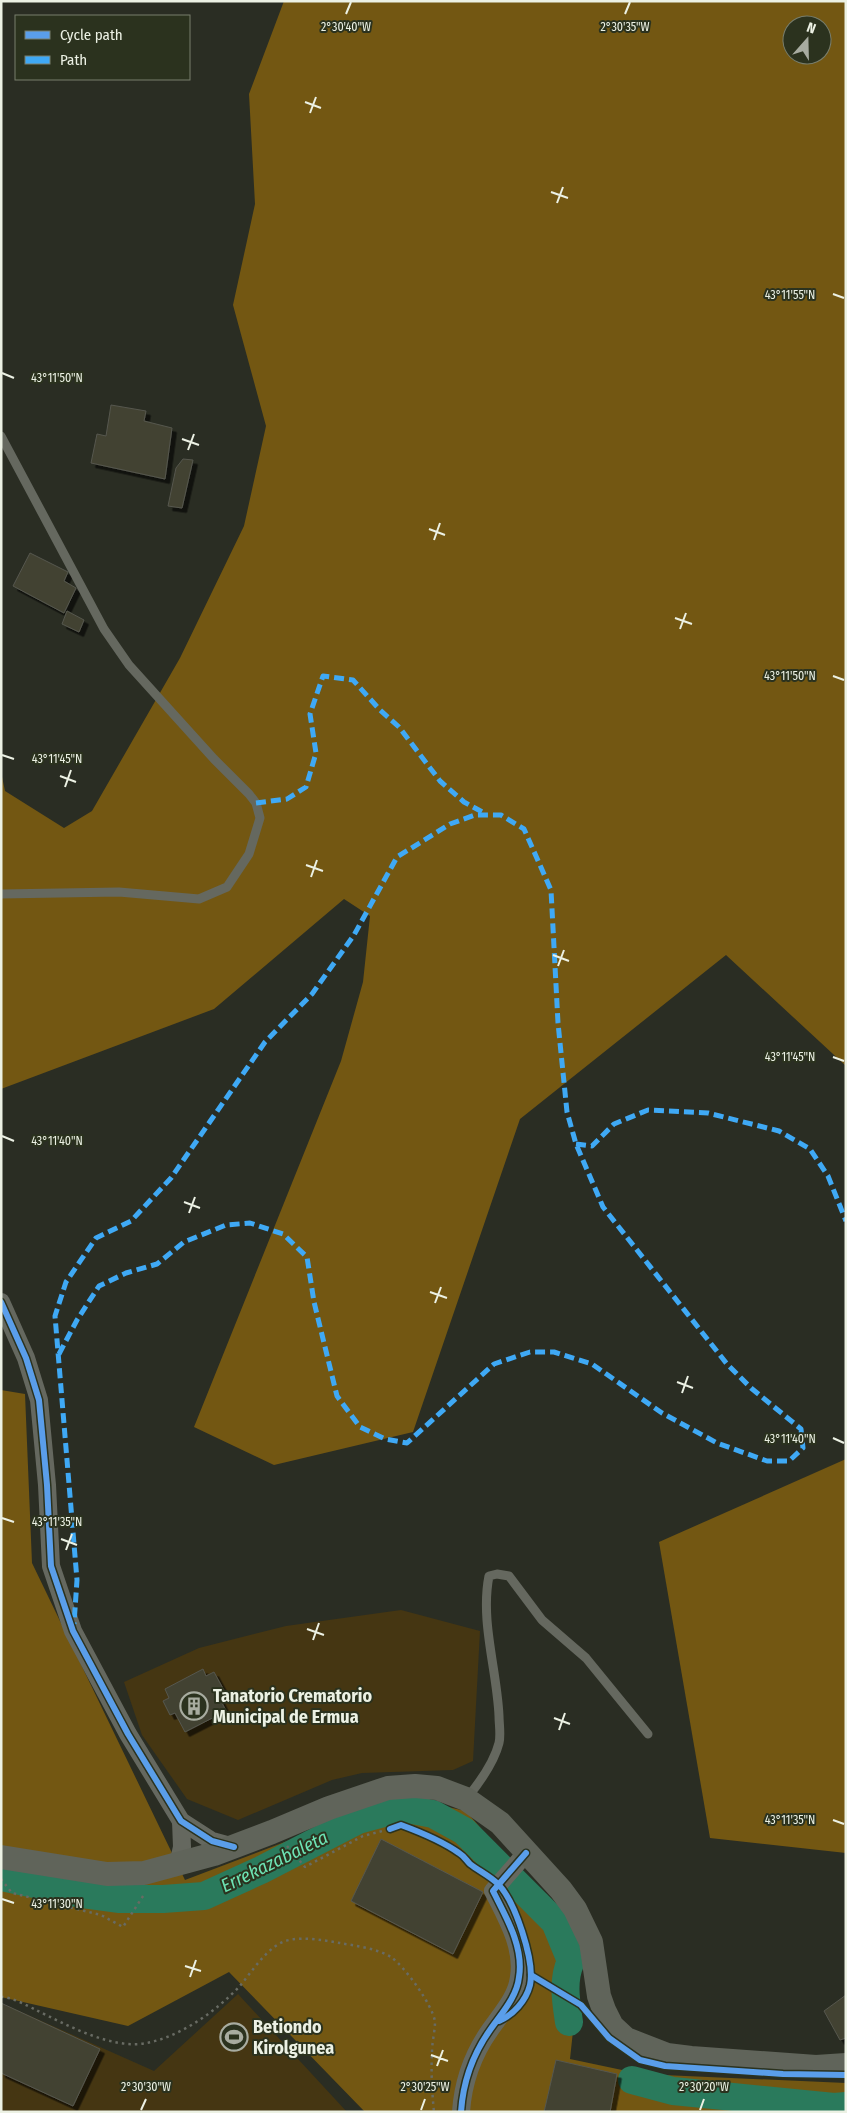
<svg xmlns="http://www.w3.org/2000/svg" width="847" height="2113" font-family="'Fira Sans Condensed',sans-serif">
<style>
.green{fill:#453612}
.forest{fill:#735712;fill-rule:evenodd}
.lines{fill:none;stroke-linecap:round;stroke-linejoin:round}
.river{stroke:#2a7a5c;stroke-width:28}
.building{fill:#424232;stroke:#56574e;filter:url(#shadow)}
.path{stroke:#686b63;stroke-width:2.5;stroke-dasharray:2.5 4;stroke-linecap:butt}
.lane{stroke:#65685f;stroke-width:9}
.street{stroke:#65685f;stroke-width:18}
.secondary{stroke:#60645a;stroke-width:24}
.quiet{stroke:#3fa9f5;stroke-width:5;stroke-dasharray:10 5;stroke-linecap:butt}
.cycleway-casing{stroke:#2b321e;stroke-width:9}
.cycleway{stroke:#5a9eea;stroke-width:6}
.ticks{fill:none;stroke:#ecf1e4;stroke-width:2}
.labels{text-anchor:middle;stroke-width:4;stroke-linejoin:round;paint-order:stroke}
.poi-label{font-size:18px;font-weight:bold;fill:#ecf1e4;stroke:#2b321e;text-anchor:start}
.water-label{font-size:19px;font-style:italic;fill:#6de3b4;stroke:#2b321e}
.ticks-label{font-size:12px;text-anchor:middle;fill:#ecf1e4;stroke:#2b321e;stroke-width:4;stroke-linejoin:round;paint-order:stroke}
</style>
<defs>
<filter id="shadow"><feDropShadow dx="4.5" dy="4.5" stdDeviation="0" flood-color="#0009"/></filter>
</defs>
<rect width="100%" height="100%" fill="#2a2d23"/>
<g class="green">
<polygon points="401,1610 480,1631 473,1761 453,1770 362,1773 332,1780 238,1820 187,1799 142,1735 124,1682 199,1648 286,1626"/>
<polygon points="238,1994 347,2112 1,2112 1,2003 154,2071"/>
</g>
<g class="forest">
<path d="M284,1H846V1066L726,955L520,1119L413,1432L274,1465L194,1427L341,1061L363,982L370,916L344,899L214,1009L1,1089V772L5,791L64,828L92,811L180,658L244,526L266,426L233,305L255,204L249,94ZM792,25H822V55H792Z"/>
<polygon points="1,1390 25,1394 32,1563 185,1880 363,1812 398,1796 466,1811 582,1947 570,2059 641,2074 846,2083 846,2112 365,2112 229,1972 128,2026 1,1997"/>
<polygon points="846,1459 846,1853 710,1838 659,1542"/>
</g>
<g class="lines">
<g class="river">
<path d="M1,1877L81,1894L118,1899H163L204,1896L261,1870L358,1820L402,1808L433,1814L464,1831L555,1922L571,1961C562,1980 566,2002 569,2022"/>
<polyline points="632,2080 673,2091 834,2107 846,2106"/>
</g>
</g>
<g class="building">
<polygon points="111,405 146,411 144,421 172,428 165,479 91,463 97,434 106,436"/>
<polygon points="183,459 193,460 182,508 168,506 176,468"/>
<polygon points="30,553 68,572 64,581 76,588 64,613 13,586"/>
<polygon points="67,611 84,620 79,632 62,624"/>
<polygon points="203,1669 206,1676 214,1672 226,1694 219,1697 226,1711 185,1732 175,1713 170,1715 163,1701 169,1698 165,1689"/>
<polygon points="381,1839 483,1892 453,1954 351,1901"/>
<polygon points="846,1995 846,2038 840,2040 824,2011"/>
<polygon points="1,2003 100,2049 73,2106 1,2073"/>
<polygon points="556,2060 617,2074 610,2112 544,2112"/>
</g>
<g class="lines">
<g class="path">
<polyline points="287,1846 305,1867 363,1836 390,1829"/>
<polyline points="1,1879 12,1893 101,1915 123,1927 145,1893"/>
<path d="M1,1997C12,1997 26,2005 36,2010C67,2025 112,2050 147,2043C181,2036 215,2012 239,1987C251,1973 261,1956 277,1945C293,1934 322,1940 340,1943C356,1946 376,1948 391,1957C404,1966 433,2005 435,2022C435,2031 432,2042 432,2052C431,2072 432,2092 434,2112"/>
</g>
<g class="lane">
<polyline points="1,436 104,629 129,665 214,759 249,794 256,803 260,818 249,854 227,887 199,899 119,892 1,894"/>
<path d="M467,1798C480,1782 494,1763 499,1743C501,1735 499,1724 499,1716C497,1670 480,1621 489,1576L497,1574L509,1576L542,1620L586,1658L648,1734"/>
</g>
<g class="street">
<polyline points="1,1302 26,1358 39,1400 47,1485 51,1566 73,1631 128,1734 181,1821 212,1841 234,1847"/>
<polyline points="178,1865 182,1847 181,1821"/>
<path d="M461,2112C463,2082 473,2054 490,2030C501,2014 517,1997 519,1977C524,1947 506,1917 493,1891L526,1853"/>
</g>
<polyline class="secondary" points="1,1857 107,1874 144,1873 214,1854 272,1832 329,1808 388,1788 415,1786 437,1788 466,1799 500,1823 561,1890 575,1909 591,1942 599,1996 604,2010 612,2026 626,2039 667,2055 691,2058 816,2067 846,2065"/>
<g class="quiet">
<polyline points="256,803 287,799 306,787 316,753 310,714 323,676 353,680 380,710 399,727 440,781 464,802 486,814"/>
<polyline points="576,1144 592,1146 614,1124 648,1110 708,1113 779,1131 810,1149 828,1176 846,1221"/>
<polyline points="59,1354 77,1320 99,1286 126,1273 157,1264 184,1242 226,1225 250,1223 283,1234 307,1257 314,1302 337,1396 360,1427 385,1439 407,1443 494,1364 530,1352 554,1352 592,1364 662,1413 717,1443 767,1461 789,1461 803,1448 801,1429 751,1388 727,1364 603,1207 576,1144 567,1112 558,1023 551,890 524,829 501,815 475,815 450,824 397,857 354,935 312,994 265,1042 171,1178 131,1221 96,1238 66,1282 55,1316 77,1580 74,1624"/>
</g>
<g class="cycleway-casing">
<g id="cycleway">
<polyline points="1,1302 26,1358 39,1400 47,1485 51,1566 73,1631 128,1734 181,1821 212,1841 234,1847"/>
<path d="M390,1829L401,1825C420,1832 442,1841 459,1853C464,1856 466,1860 470,1864C479,1871 490,1876 498,1884C515,1901 535,1961 530,1985C526,2001 513,2015 499,2021"/>
<polyline points="531,1975 581,2005 609,2038 640,2060 665,2066 783,2074 846,2075"/>
<path d="M461,2112C463,2082 473,2054 490,2030C501,2014 517,1997 519,1977C524,1947 506,1917 493,1891L526,1853"/>
</g>
</g>
<use href="#cycleway" class="cycleway"/>
</g>
<path class="ticks" d="M346,14L351,2M625,14L630,2M305,102L321,108M310,113L316,97M551,192L568,198M557,203L563,187M833,294L844,298M2,373L14,378M182,439L199,445M188,450L194,434M429,529L445,535M434,540L440,523M675,618L692,624M680,629L686,613M833,676L844,680M2,755L14,759M60,776L76,782M65,787L71,770M306,865L323,871M311,877L317,860M553,955L569,961M558,966L564,950M833,1057L844,1061M2,1136L14,1141M184,1202L200,1208M189,1213L195,1197M430,1292L447,1298M435,1303L441,1287M677,1382L693,1388M682,1393L688,1376M833,1438L844,1443M2,1518L14,1522M61,1539L77,1545M66,1550L72,1534M307,1629L324,1635M313,1640L319,1623M554,1718L570,1724M559,1730L565,1713M833,1820L844,1824M2,1899L14,1903M185,1966L201,1971M190,1977L196,1960M431,2055L448,2061M437,2066L443,2050M141,2110L146,2099M421,2110L425,2099M700,2110L704,2099"/>
<defs>
<g id="building-ring" transform="scale(1.4375)"><circle r="9.5" fill="#2b321e" stroke="#a8aca0" stroke-width="1.5"/><path d="M-4-6H4V6H1V3H-1V6H-4ZM-2.5-4.3h1.7v1.8h-1.7ZM.8-4.3h1.7v1.8H.8ZM-2.5-1h1.7V.8h-1.7ZM.8-1h1.7V.8H.8Z" fill="#a8aca0"/></g>
<g id="stadium-ring" transform="scale(1.4375)"><circle r="9.5" fill="#2b321e" stroke="#a8aca0" stroke-width="1.5"/><path d="M0-5a6.5 5 0 1 0 0 10a6.5 5 0 1 0 0-10ZM-3.5-1.8h7v3.6h-7Z" fill="#a8aca0"/></g>
</defs>
<g fill-rule="evenodd">
<use href="#building-ring" x="194" y="1706"/>
<use href="#stadium-ring" x="234" y="2037"/>
</g>
<g class="labels">
<g class="poi-label">
<text x="213" y="1702">Tanatorio Crematorio<tspan x="213" dy="21">Municipal de Ermua</tspan></text>
<text x="253" y="2033">Betiondo<tspan x="253" dy="21">Kirolgunea</tspan></text>
</g>
<g class="water-label">
<text transform="translate(274 1861) rotate(-26)" y="7">Errekazabaleta</text>
</g>
</g>
<g class="ticks-label">
<text x="346" y="31">2°30'40"W</text>
<text x="625" y="31">2°30'35"W</text>
<text x="790" y="299">43°11'55"N</text>
<text x="57" y="382">43°11'50"N</text>
<text x="790" y="680">43°11'50"N</text>
<text x="57" y="763">43°11'45"N</text>
<text x="790" y="1061">43°11'45"N</text>
<text x="57" y="1145">43°11'40"N</text>
<text x="790" y="1443">43°11'40"N</text>
<text x="57" y="1526">43°11'35"N</text>
<text x="790" y="1824">43°11'35"N</text>
<text x="57" y="1908">43°11'30"N</text>
<text x="146" y="2091">2°30'30"W</text>
<text x="425" y="2091">2°30'25"W</text>
<text x="704" y="2091">2°30'20"W</text>
</g>
<rect width="847" height="2113" fill="none" stroke="#ecf1e4" stroke-width="5"/>
<rect x="15" y="15" width="175" height="65" fill="#2b321e" stroke="#787e6d"/>
<rect x="25" y="31" width="25" height="8" fill="#5a9eea" stroke="#787e6d"/>
<text x="60" y="40" font-size="15" fill="#ecf1e4">Cycle path</text>
<rect x="25" y="56" width="25" height="8" fill="#3fa9f5" stroke="#787e6d"/>
<text x="60" y="65" font-size="15" fill="#ecf1e4">Path</text>
<g transform="translate(807 40) rotate(20)"><circle r="24" fill="#2b321e" stroke="#787e6d"/>
<path d="M0-4L9 19L0 12L-9 19Z" fill="#a8aca0"/>
<text y="-8" font-size="14" font-weight="bold" text-anchor="middle" fill="#ecf1e4">N</text>
</g>
</svg>
